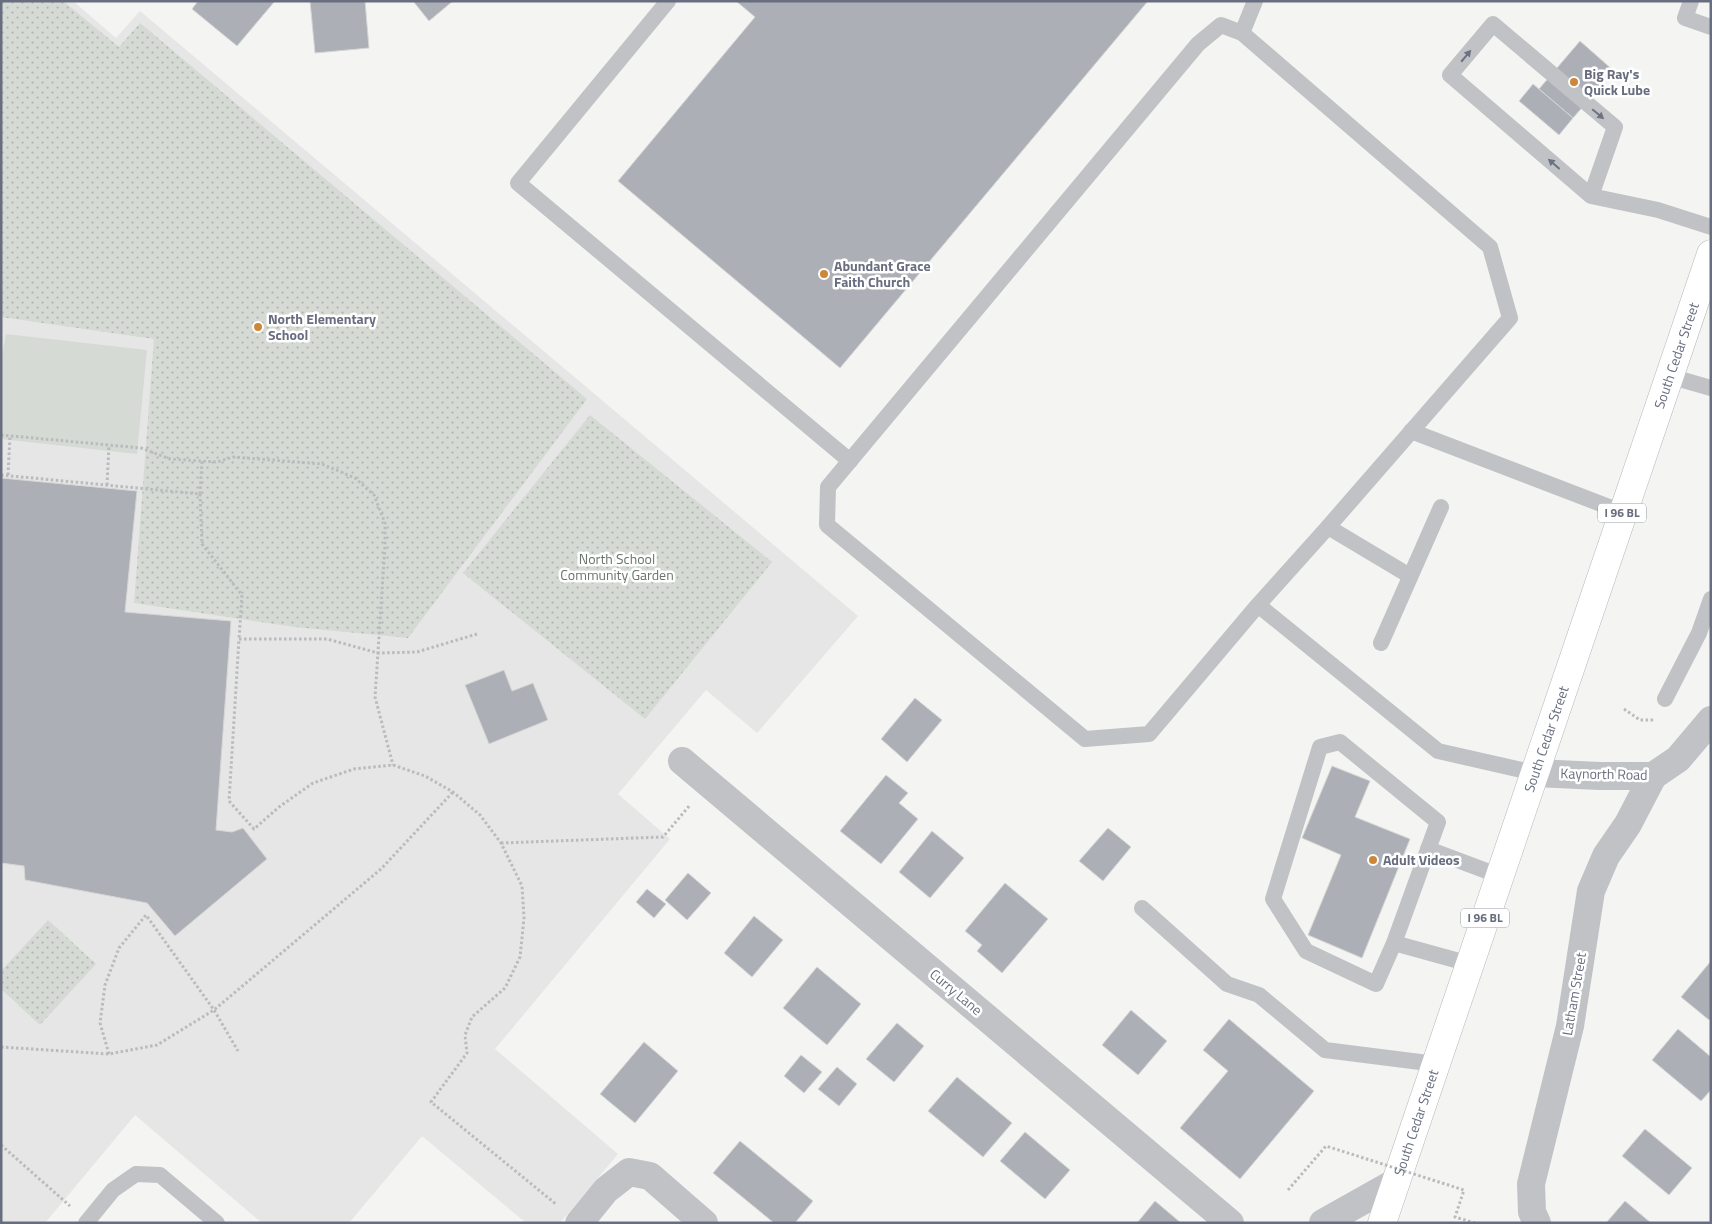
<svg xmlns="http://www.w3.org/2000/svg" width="1712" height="1224" font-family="'Titillium Web',sans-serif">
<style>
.built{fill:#e5e6e5}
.grass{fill:#d5dbd4}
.park{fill:url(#park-dots)}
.building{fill:#acafb6;stroke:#d6d6d5}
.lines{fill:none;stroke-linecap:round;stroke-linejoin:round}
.primary-casing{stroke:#b4b6ba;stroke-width:29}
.path{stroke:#babbbe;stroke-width:3;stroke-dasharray:2.5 2.5;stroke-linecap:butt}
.lane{stroke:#c1c2c6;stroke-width:16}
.street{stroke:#c1c2c6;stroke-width:28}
.primary{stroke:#fff;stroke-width:28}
.path-bridge{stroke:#babbbe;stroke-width:3;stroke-dasharray:2.5 2.5;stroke-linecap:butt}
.oneway{fill:#6c7283}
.poi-dot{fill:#cc873b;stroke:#fff;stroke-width:2}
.labels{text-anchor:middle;stroke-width:5;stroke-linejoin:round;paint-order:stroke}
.shield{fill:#fff;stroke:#959aa5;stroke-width:1}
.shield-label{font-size:12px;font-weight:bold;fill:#686e7f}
.poi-label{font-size:14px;font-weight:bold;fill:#686e7f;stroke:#fff;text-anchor:start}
.street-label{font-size:14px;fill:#686e7f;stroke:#fff}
.park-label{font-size:14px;fill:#667767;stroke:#fff}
</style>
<defs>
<pattern id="park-dots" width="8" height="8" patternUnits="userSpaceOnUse" patternTransform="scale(1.25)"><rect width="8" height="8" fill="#d5dbd4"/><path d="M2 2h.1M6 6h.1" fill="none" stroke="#b1b6b1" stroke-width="1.8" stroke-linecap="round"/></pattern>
</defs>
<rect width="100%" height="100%" fill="#f4f5f2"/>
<polygon class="built" points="1,1 73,1 116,38 140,11 858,616 757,733 706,690 618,794 670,839 495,1049 618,1154 560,1223 526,1223 422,1136 349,1223 262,1223 135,1115 45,1223 1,1223"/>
<polygon class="grass" points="6,334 147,350 137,454 1,439 1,361"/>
<g class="park">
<polygon points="1,1 63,1 119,47 140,23 587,399 408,638 295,627 134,603 154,339 1,317"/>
<polygon points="590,415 772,562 645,719 463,573"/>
<polygon points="48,920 96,964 40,1025 1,989 1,971"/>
</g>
<g class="building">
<polygon points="198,1 275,1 237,46 192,9"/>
<polygon points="310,1 365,1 369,48 315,53"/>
<polygon points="413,1 453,1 429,21"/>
<polygon points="736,1 1148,1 840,368 618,181 755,17"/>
<polygon points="1580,41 1614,71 1573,118 1539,89"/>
<polygon points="1533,84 1573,118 1559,135 1519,101"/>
<polygon points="1,478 137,491 125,612 231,621 216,830 232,832 243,828 267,859 175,936 147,903 25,880 24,866 1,863"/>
<polygon points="504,670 512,691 533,683 548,720 489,744 465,685"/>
<polygon points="915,698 942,720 907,762 881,739"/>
<polygon points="1332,766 1370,781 1355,817 1410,839 1362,958 1308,935 1341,855 1302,838"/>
<polygon points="886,775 908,793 899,803 918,819 881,864 840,831"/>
<polygon points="1108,828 1131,847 1103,881 1079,861"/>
<polygon points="932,831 964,858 930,898 899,872"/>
<polygon points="688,873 711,893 687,920 665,900"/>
<polygon points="1005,883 1048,919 1002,973 977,951 982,945 965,931"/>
<polygon points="647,889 666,904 654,918 636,902"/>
<polygon points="754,916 783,940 752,977 724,953"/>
<polygon points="1711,961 1711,1018 1709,1020 1681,997"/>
<polygon points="817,967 861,1004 827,1045 783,1008"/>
<polygon points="1131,1010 1167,1041 1138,1075 1102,1045"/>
<polygon points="1229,1019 1314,1091 1240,1179 1180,1128 1228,1071 1203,1050"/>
<polygon points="897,1023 924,1046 894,1082 866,1059"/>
<polygon points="1678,1029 1711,1057 1711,1090 1701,1101 1652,1060"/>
<polygon points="644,1042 678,1071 635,1123 600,1094"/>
<polygon points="801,1055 822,1072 804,1093 784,1076"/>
<polygon points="837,1067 857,1084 839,1106 818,1089"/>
<polygon points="957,1077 1012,1123 983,1157 928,1111"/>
<polygon points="1645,1129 1692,1168 1669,1195 1622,1156"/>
<polygon points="1025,1132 1070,1170 1045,1199 1000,1161"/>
<polygon points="740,1141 813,1201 795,1223 774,1223 713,1173"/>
<polygon points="1155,1201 1181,1223 1137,1223"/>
<polygon points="1625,1201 1651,1223 1606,1223"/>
</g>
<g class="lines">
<g class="primary-casing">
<g id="primary">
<path id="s1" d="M1382,1223L1711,254"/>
</g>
</g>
<g class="path">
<polyline points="1,435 141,448 170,459 217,462 233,457 322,464 355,478 374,495 385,523 385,546 375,697 393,765"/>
<polyline points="1,475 200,494 202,461"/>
<polyline points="8,475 10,436"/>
<polyline points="107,485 109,445"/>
<polyline points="200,494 202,544 242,595 239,639"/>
<polyline points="477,634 417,652 378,653 327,639 239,639 229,801 254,829 279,807 313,783 354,769 393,765 425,776 453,792 480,815 501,843 522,886 524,918 520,957 505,988 472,1017 465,1035 467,1053 431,1102 557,1205"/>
<polyline points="1624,709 1640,720 1654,720"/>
<polyline points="501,843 663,837 690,805"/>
<polyline points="1,1047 109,1054 157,1045 214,1010 381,869 453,792"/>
<polyline points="109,1054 100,1023 105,985 119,948 146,915 214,1010 238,1051"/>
<polyline points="1,1145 70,1206"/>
</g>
<g class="lane">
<polyline points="668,1 518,183 850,461"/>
<polyline points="1691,1 1685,18 1711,27"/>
<polyline points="1242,33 1255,1"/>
<polyline points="1591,196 1615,127 1493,24 1450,75 1591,196 1658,210 1711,227"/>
<polyline points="1669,376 1711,388"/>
<polyline points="1411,431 1622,512"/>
<polyline points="1328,527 1410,576"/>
<polyline points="1258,605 1328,527 1510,318 1490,247 1242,33 1221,25 1198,44 828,487 827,525 1085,739 1149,734 1258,605 1438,751 1535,773"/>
<polyline points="1381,643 1441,507"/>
<polyline points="1665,699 1699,633 1711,599"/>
<polyline points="1428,849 1500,876"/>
<polyline points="1142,908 1227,984 1259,995 1325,1050 1436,1064"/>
<polyline points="1394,943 1438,822 1340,742 1320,747 1273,899 1306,951 1376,984 1394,943 1470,964"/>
<polyline points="86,1223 113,1190 136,1174 160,1175 217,1223"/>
</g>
<g class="street">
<polyline points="682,761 1230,1223"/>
<polyline points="1535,773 1600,776 1653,776 1678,759 1711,720"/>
<polyline points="579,1223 606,1190 629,1172 650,1176 704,1223"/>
<polyline points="1323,1223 1396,1182"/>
<polyline points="1537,1223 1532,1212 1531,1184 1570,1026 1591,891 1606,856 1628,824 1653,776"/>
</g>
<use href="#primary" class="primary"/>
<polyline class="path-bridge" points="1288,1190 1326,1146 1464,1190 1455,1217 1475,1223"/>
</g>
<defs><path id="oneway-solid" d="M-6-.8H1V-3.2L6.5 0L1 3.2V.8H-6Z" transform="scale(1.25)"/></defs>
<g class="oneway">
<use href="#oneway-solid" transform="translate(1466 56) rotate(-50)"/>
<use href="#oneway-solid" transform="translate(1598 114) rotate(40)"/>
<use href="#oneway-solid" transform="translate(1554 164) rotate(-139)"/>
</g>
<g class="poi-dot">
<circle cx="1574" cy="82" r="5"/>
<circle cx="824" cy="274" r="5"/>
<circle cx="258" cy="327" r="5"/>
<circle cx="1373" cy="860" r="5"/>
</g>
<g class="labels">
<g class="shield">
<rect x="1598" y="503.5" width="48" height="19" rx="4"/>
<rect x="1461" y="908.5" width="48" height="19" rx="4"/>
</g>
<g class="shield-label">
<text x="1622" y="517">I 96 BL</text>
<text x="1485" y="922">I 96 BL</text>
</g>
<g class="poi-label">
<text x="1584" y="79">Big Ray's<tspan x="1584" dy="16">Quick Lube</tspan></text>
<text x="834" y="271">Abundant Grace<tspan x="834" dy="16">Faith Church</tspan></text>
<text x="268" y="324">North Elementary<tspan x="268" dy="16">School</tspan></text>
<text x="1383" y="865">Adult Videos</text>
</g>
<g class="street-label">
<text dy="5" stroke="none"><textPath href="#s1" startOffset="916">South Cedar Street</textPath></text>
<text dy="5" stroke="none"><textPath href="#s1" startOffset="511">South Cedar Street</textPath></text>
<text transform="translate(1604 774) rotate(1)" y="5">Kaynorth Road</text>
<text transform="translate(956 992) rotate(40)" y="5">Curry Lane</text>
<text transform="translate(1574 994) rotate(-80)" y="5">Latham Street</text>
<text dy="5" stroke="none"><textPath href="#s1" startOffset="106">South Cedar Street</textPath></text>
</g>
<g class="park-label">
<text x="617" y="564">North School<tspan x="617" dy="16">Community Garden</tspan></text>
</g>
</g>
<rect width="1712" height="1224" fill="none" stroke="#686e7f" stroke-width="5"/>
</svg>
